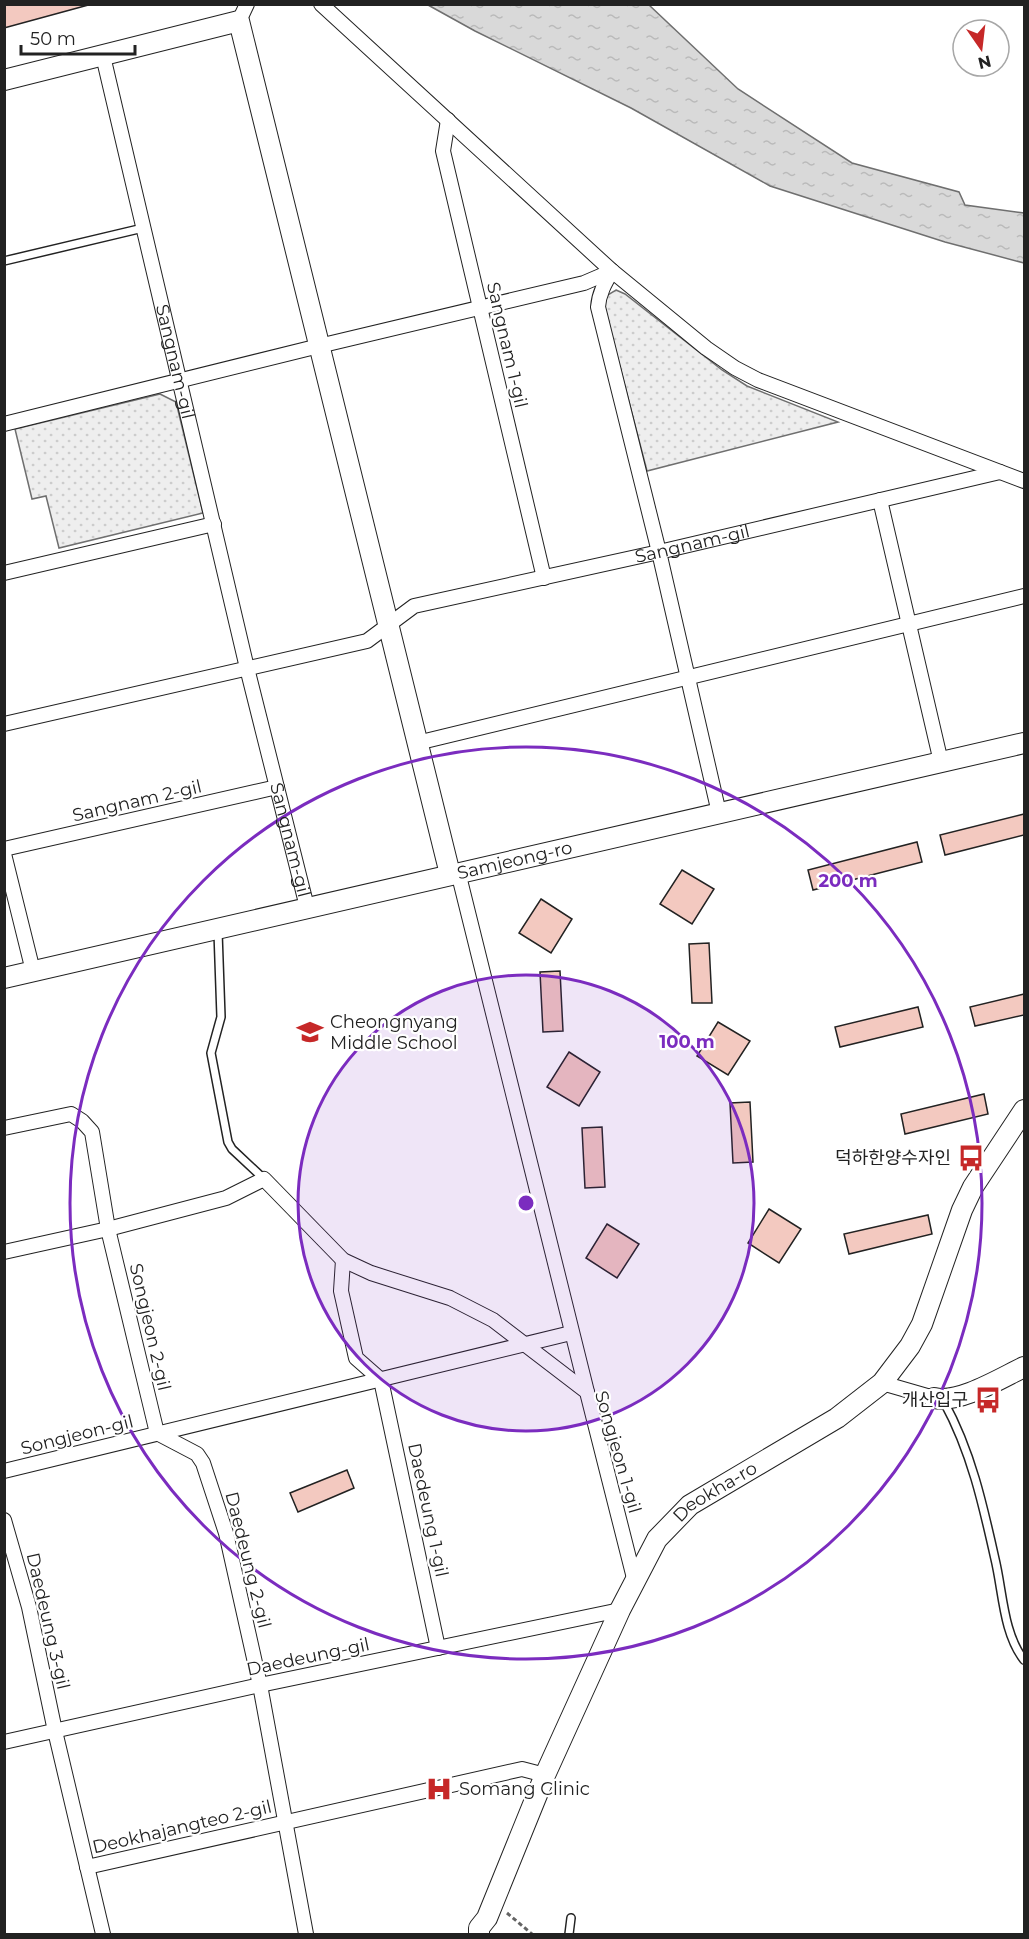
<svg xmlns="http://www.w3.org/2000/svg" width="1029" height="1939" font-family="Montserrat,'Noto Sans KR',sans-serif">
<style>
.grass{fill:url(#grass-dots);stroke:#6f6f6f;stroke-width:1.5}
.water{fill:url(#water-ripples);stroke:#6f6f6f;stroke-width:1.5}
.building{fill:#f3c9c0;stroke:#222;stroke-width:1.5}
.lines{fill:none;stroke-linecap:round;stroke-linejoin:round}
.lane-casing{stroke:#222;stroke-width:10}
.street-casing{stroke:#222;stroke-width:16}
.secondary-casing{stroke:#222;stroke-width:22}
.path{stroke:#646464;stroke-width:3;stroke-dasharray:4.5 3;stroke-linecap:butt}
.lane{stroke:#fff;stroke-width:7}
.street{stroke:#fff;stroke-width:14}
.secondary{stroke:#fff;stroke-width:20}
.ring{fill:none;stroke:#7b2cbf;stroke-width:3}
.labels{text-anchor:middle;stroke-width:4.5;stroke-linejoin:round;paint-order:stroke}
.street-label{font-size:18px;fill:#222;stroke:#fff}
.poi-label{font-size:18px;fill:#222;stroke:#fff;text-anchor:start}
.centre{fill:#7b2cbf;stroke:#fff;stroke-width:3}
.ring-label{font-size:18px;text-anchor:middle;font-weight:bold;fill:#7b2cbf;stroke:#fff;stroke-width:4.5;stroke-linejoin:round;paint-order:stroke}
</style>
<defs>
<pattern id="grass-dots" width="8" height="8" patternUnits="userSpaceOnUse" patternTransform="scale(1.5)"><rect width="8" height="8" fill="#eee"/><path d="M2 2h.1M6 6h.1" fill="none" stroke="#ccc" stroke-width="1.8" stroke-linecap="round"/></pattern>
<pattern id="water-ripples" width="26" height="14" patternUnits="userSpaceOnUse" patternTransform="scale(1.5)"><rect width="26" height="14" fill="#d9d9d9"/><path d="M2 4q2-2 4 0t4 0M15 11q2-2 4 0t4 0" fill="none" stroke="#bababa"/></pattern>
</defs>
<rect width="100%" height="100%" fill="#fff"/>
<g class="grass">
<polygon points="616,290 625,294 722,370 747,386 838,422 647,471 603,302 606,296"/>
<polygon points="160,394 176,402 203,513 59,548 46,496 32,499 15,429"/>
</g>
<polygon class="water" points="428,5 649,5 738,89 852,163 959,192 965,205 1024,213 1024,263 945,242 770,186 631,108 475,31"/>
<g class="building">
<polygon points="4,4 92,4 4,28"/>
<polygon points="1024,814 1024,835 945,855 940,835"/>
<polygon points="917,842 922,862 813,890 808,870"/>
<polygon points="682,870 714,889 692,924 660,904"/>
<polygon points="541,899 572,919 551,953 519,933"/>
<polygon points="709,943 712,1003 692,1003 689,944"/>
<polygon points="560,971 563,1031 543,1032 540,972"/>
<polygon points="1024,994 1024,1015 975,1026 970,1007"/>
<polygon points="918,1007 923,1027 840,1047 835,1027"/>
<polygon points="718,1022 750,1041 728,1075 697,1056"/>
<polygon points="569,1052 600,1072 579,1106 547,1087"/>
<polygon points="984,1094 988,1114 905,1134 901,1114"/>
<polygon points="750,1102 753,1162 733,1163 730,1103"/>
<polygon points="602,1127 605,1187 585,1188 582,1128"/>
<polygon points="769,1209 801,1229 779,1263 748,1243"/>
<polygon points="928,1215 932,1234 849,1254 844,1234"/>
<polygon points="607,1224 639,1244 617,1278 586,1258"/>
<polygon points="347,1470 354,1488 298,1512 290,1493"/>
</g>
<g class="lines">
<g class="lane-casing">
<g id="lane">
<polyline points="4,261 143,228"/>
<polyline points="218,932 221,1017 211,1053 228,1142 232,1149 264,1179"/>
<path d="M944,1402C971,1451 983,1505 995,1559C1003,1592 1003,1633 1024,1660"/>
<polyline points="569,1934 571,1918"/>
</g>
</g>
<g class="street-casing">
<g id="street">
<polyline points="321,4 612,271 706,348 735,368 758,380 1024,481"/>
<polyline points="239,21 247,4"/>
<path id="s1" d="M103,56L247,668L307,907"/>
<polyline points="448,120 443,151 544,578"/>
<path d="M612,271C605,283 599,293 598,307L659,552L719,813"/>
<polyline points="4,424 319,346 584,283 612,271"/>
<polyline points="880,500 941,762"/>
<polyline points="4,573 214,524"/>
<path id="s2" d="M4,724L367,641L414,606L659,552L1000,472"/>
<polyline points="417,743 1024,596"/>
<polyline points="4,849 277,787"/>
<polyline points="4,854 33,971"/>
<polyline points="458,872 587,1392"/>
<polyline points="4,1128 71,1114 82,1121 92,1132 108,1229 157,1433"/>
<polyline points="4,1252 108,1229 226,1198 264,1179 343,1260 371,1273 450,1298 493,1320 587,1392 635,1582"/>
<polyline points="343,1260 341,1291 356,1358 381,1380 438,1648"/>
<polyline points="882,1383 934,1398"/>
<polyline points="157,1433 197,1454 203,1463 226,1533 260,1685 306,1934"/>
<polyline points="4,1471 571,1333"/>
<polyline points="4,1520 29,1607 55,1731 103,1934"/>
<polyline points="4,1742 260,1685 620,1610"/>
<polyline points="87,1867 522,1769 545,1775"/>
</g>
</g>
<g class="secondary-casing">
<g id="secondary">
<polyline points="4,80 239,21 450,874"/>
<path id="s3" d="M4,978L1024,743"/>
<path d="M934,1398C959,1404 1001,1378 1024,1367"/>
<path id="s4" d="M479,1934V1928L487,1918L545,1775L620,1610L657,1539L690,1505L837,1418L882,1383L910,1346L922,1324L962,1210L973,1187L1024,1110"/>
</g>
</g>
<polyline class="path" points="507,1913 532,1934"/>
<use href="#lane" class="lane"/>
<use href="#street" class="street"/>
<use href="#secondary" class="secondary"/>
</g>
<circle cx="526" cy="1203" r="228" fill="#7b2cbf" fill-opacity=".12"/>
<g class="ring">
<circle cx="526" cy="1203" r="228"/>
<circle cx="526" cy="1203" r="456"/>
</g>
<defs>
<g id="school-bare" transform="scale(2.07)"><path d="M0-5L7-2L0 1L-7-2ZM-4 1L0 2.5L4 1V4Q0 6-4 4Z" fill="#c62828" stroke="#fff" stroke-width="2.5" paint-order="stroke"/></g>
<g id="bus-bare" transform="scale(2.07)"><path d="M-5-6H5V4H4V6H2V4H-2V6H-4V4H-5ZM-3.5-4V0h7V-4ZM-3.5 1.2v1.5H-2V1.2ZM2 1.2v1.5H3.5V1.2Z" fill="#c62828" stroke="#fff" stroke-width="2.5" paint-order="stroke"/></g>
<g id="hospital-bare" transform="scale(2.07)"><path d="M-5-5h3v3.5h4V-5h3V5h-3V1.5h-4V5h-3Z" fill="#c62828" stroke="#fff" stroke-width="2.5" paint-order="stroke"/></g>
</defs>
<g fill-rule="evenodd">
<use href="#school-bare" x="310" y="1032"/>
<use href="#bus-bare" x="971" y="1158"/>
<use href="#bus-bare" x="988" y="1400"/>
<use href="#hospital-bare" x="439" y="1789"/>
</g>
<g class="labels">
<g class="street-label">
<text transform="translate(507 345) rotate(77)" y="6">Sangnam 1-gil</text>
<text dy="6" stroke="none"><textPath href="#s1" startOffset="314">Sangnam-gil</textPath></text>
<text dy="6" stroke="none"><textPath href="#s2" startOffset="716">Sangnam-gil</textPath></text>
<text transform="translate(137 801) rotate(-13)" y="6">Sangnam 2-gil</text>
<text dy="6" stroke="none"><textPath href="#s1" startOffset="806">Sangnam-gil</textPath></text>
<text dy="6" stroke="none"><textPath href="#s3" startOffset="524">Samjeong-ro</textPath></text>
<text transform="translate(150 1327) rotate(77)" y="6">Songjeon 2-gil</text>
<text transform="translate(77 1435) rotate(-14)" y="6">Songjeon-gil</text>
<text transform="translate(618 1452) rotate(74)" y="6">Songjeon 1-gil</text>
<text dy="6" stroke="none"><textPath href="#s4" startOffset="510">Deokha-ro</textPath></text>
<text transform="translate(428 1510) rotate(78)" y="6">Daedeung 1-gil</text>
<text transform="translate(248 1560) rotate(76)" y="6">Daedeung 2-gil</text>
<text transform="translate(48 1621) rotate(77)" y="6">Daedeung 3-gil</text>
<text transform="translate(308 1657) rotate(-12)" y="6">Daedeung-gil</text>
<text transform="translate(182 1827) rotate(-13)" y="6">Deokhajangteo 2-gil</text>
</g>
<g class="poi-label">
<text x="330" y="1028">Cheongnyang<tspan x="330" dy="21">Middle School</tspan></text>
<text x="951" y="1164" text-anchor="end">덕하한양수자인</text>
<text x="968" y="1406" text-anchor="end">개산입구</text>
<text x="459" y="1795">Somang Clinic</text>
</g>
</g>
<circle cx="526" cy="1203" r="9" class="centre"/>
<g class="ring-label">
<text x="848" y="887">200 m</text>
<text x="687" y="1048">100 m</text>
</g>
<rect width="1029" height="1939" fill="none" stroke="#222222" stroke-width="12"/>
<g transform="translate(981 48) rotate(166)"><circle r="28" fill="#ffffff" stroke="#a7a7a7" stroke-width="1.5"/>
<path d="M0-4.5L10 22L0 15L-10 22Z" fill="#c62828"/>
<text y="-9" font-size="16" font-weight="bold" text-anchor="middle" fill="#222222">N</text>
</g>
<path d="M21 45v9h114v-9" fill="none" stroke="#222222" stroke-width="3"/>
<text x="30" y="45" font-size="18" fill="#222222" stroke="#ffffff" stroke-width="4.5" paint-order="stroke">50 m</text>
</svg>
